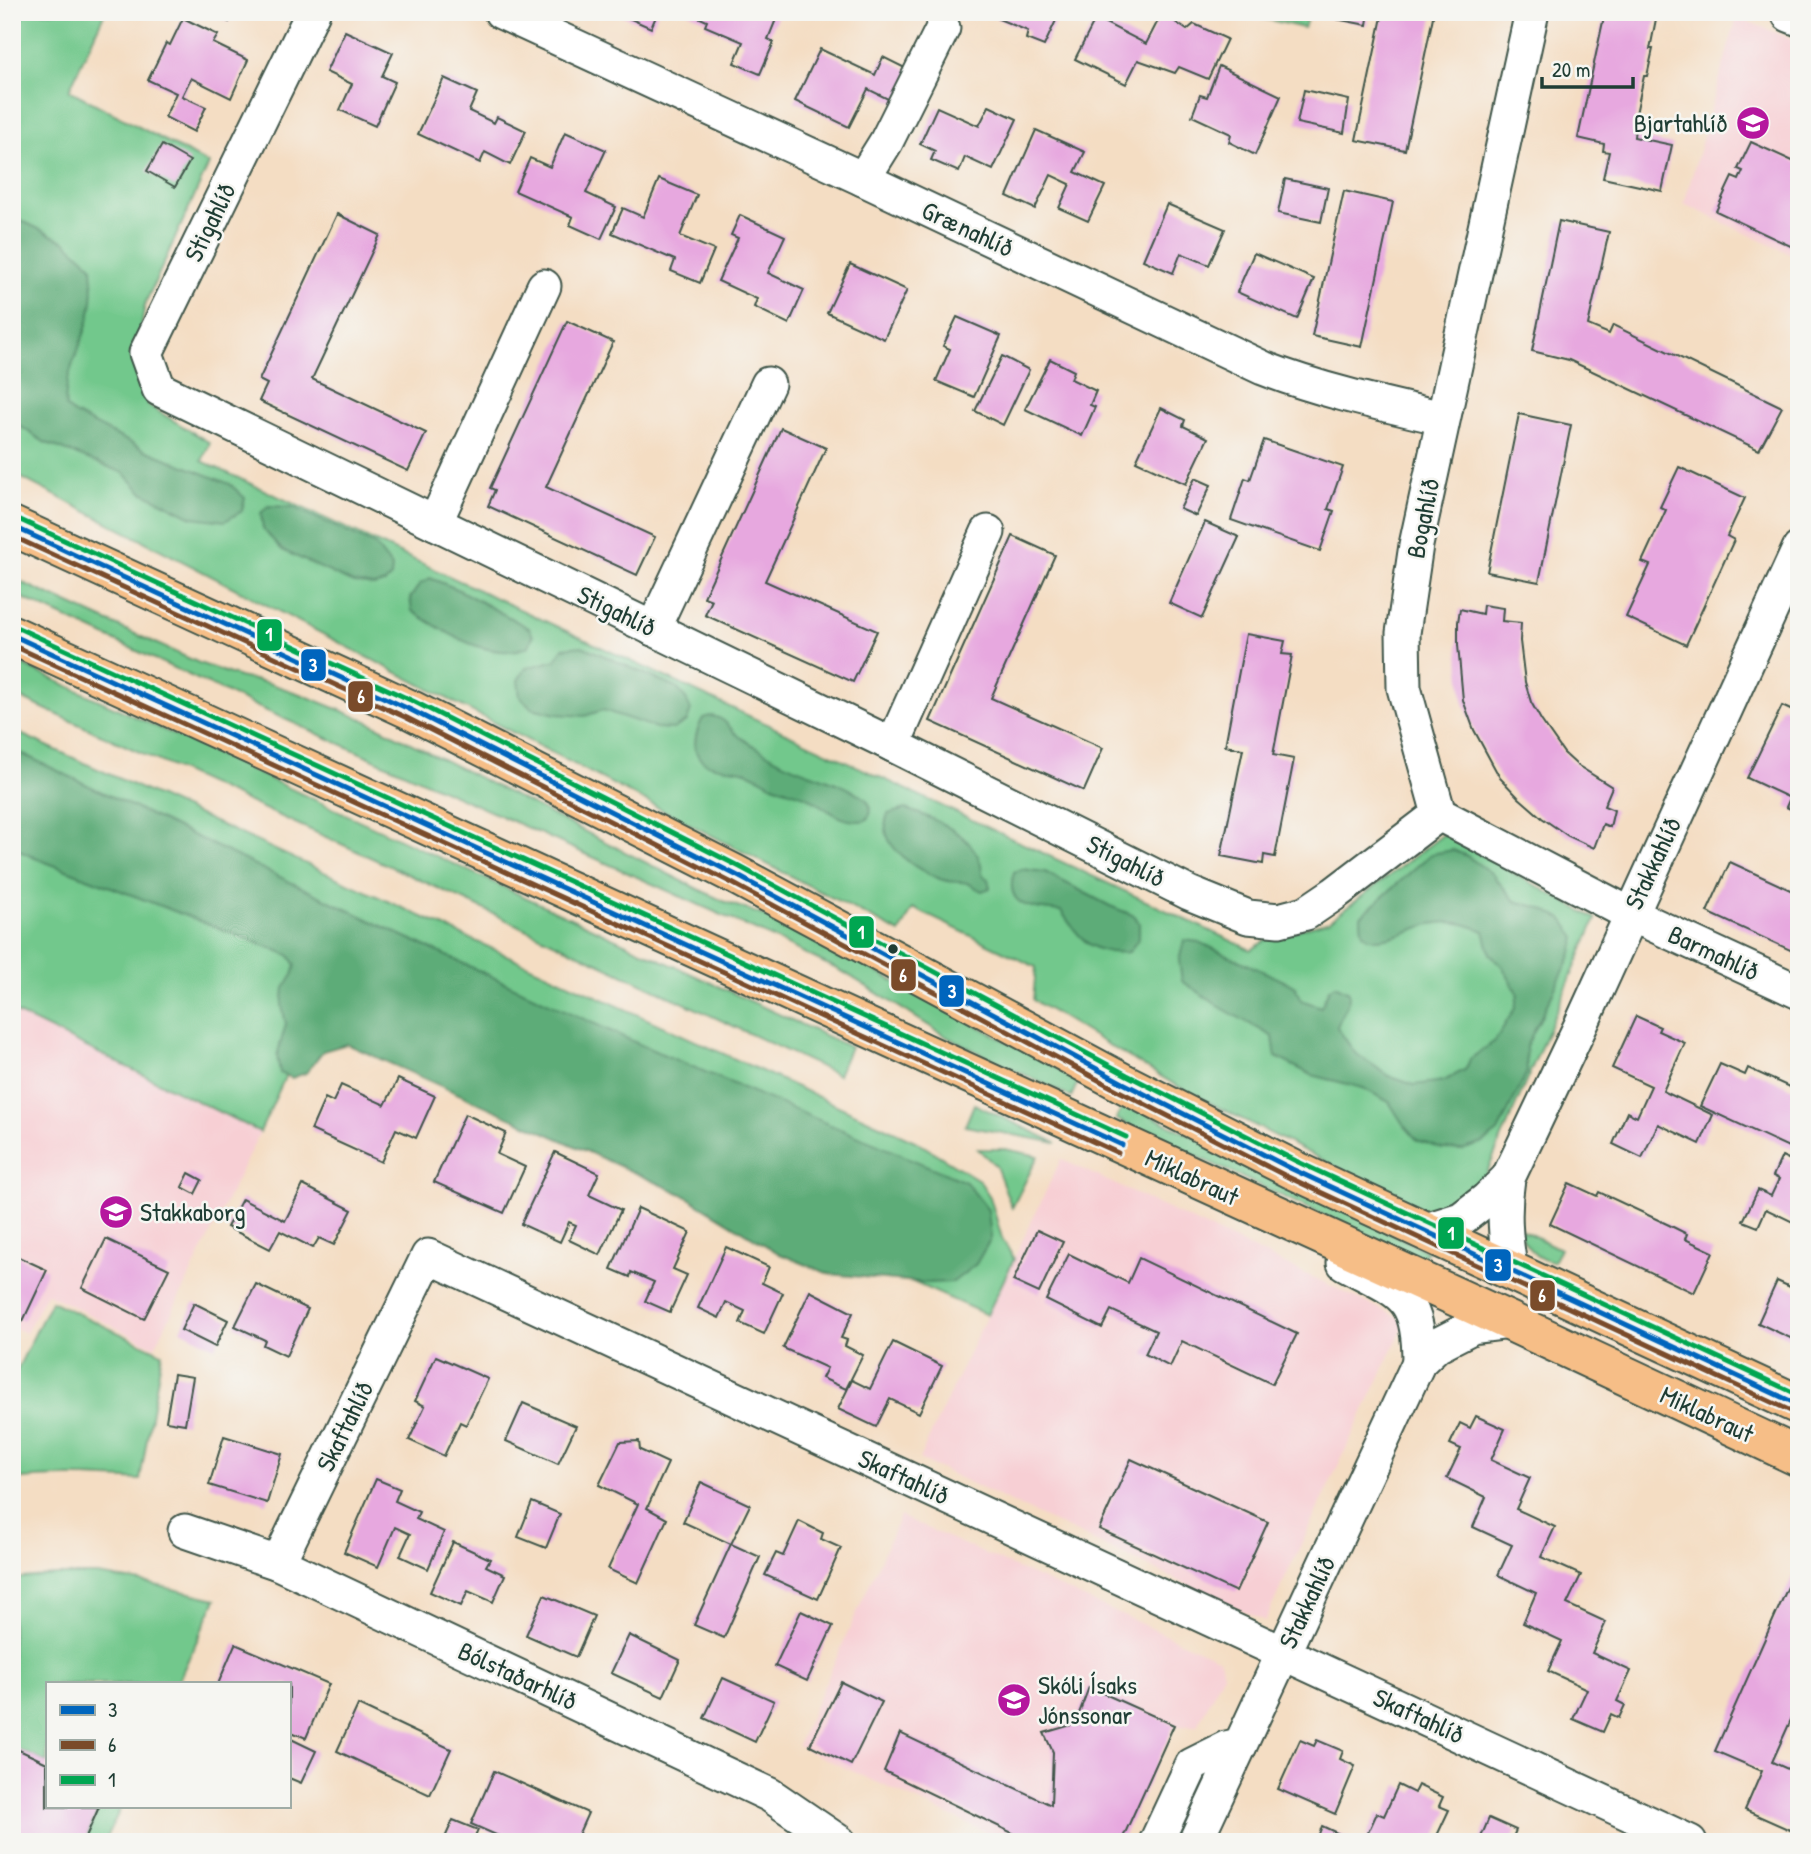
<svg xmlns="http://www.w3.org/2000/svg" width="1811" height="1854" font-family="'Patrick Hand',sans-serif">
<style>
.built{fill:#f7cfd4}
.green{fill:#72c88c;stroke:#488260;stroke-width:2}
.forest{fill:#5dac78;stroke:#3e7456;stroke-width:2}
.building{fill:#e7a8df}
.lines{fill:none;stroke-linecap:round;stroke-linejoin:round}
.minor-casing{stroke:#3f5549;stroke-width:37}
.highway-casing{stroke:#3f5549;stroke-width:42}
.minor{stroke:#fff;stroke-width:33}
.highway{stroke:#f6be87;stroke-width:38}
.bus-1-casing{stroke:#f6f6f2;stroke-width:10}
.bus-2-casing{stroke:#f6f6f2;stroke-width:10}
.bus-3-casing{stroke:#f6f6f2;stroke-width:10}
.bus-1{stroke:#0065bd;stroke-width:5}
.bus-2{stroke:#7a4b2a;stroke-width:5}
.bus-3{stroke:#00a651;stroke-width:5}
.bus-dot{fill:#1f3d34;stroke:#f6f6f2;stroke-width:2.5}
.labels{text-anchor:middle;stroke-width:5;stroke-linejoin:round;paint-order:stroke}
.poi-label{font-size:26px;fill:#1f3d34;stroke:#f6f6f2;text-anchor:start}
.street-label{font-size:26px;fill:#1f3d34;stroke:#f6f6f2}
.line-badge{stroke:#f6f6f2;stroke-width:2.5}
.badge-label{font-size:19px;text-anchor:middle;font-weight:bold;fill:#fff}
</style>
<rect width="100%" height="100%" fill="#f6f6f2"/>
<filter id="ink" filterUnits="userSpaceOnUse"><feTurbulence type="fractalNoise" baseFrequency=".0143" numOctaves="2"/><feDisplacementMap in="SourceGraphic" scale="14" xChannelSelector="R" yChannelSelector="G"/><feConvolveMatrix kernelMatrix="1 2 1 2 8 2 1 2 1" color-interpolation-filters="sRGB"/></filter>
<filter id="wash" filterUnits="userSpaceOnUse"><feTurbulence type="fractalNoise" baseFrequency=".00686" numOctaves="4" result="noise"/><feDisplacementMap in="SourceGraphic" scale="28" xChannelSelector="R" yChannelSelector="G"/><feGaussianBlur stdDeviation="1.57" result="paint"/><feColorMatrix in="noise" values="0 0 0 0 0 0 0 0 0 0 0 0 0 0 0 0 0 1.4 0 .05"/><feComposite in="paint" operator="in"/></filter>
<g filter="url(#wash)">
<rect width="100%" height="100%" fill="#f4ddc3"/>
<g class="built">
<polygon points="1737,17 1799,42 1799,258 1684,204"/>
<polygon points="12,1011 260,1132 155,1347 46,1293 26,1333 12,1327"/>
<polygon points="1061,1159 1406,1321 1265,1621 919,1459"/>
<polygon points="900,1516 1220,1659 1223,1675 1197,1726 1174,1726 1121,1842 1008,1842 797,1746"/>
</g>
<g class="green">
<polygon points="25,12 105,12 69,90 209,164 145,304 135,364 148,405 210,443 202,461 1251,950 1269,938 1329,921 1444,834 1596,919 1481,1186 1457,1202 1427,1213 1179,1087 1033,1000 1036,967 913,908 900,933 12,473 12,39"/>
<polygon points="1236,12 1309,12 1304,28"/>
<polygon points="12,578 199,663 239,677 268,683 303,695 367,721 694,887 723,901 787,924 1079,1080 1071,1097 947,1037 845,973 773,938 249,703 12,593"/>
<polygon points="12,660 850,1047 838,1075 451,894 12,694"/>
<polygon points="12,730 915,1141 979,1180 990,1197 1002,1238 1014,1259 987,1315 313,1016 260,1132 12,1011"/>
<polygon points="1125,1103 1427,1251 1422,1261 1116,1119"/>
<polygon points="974,1104 1057,1143 965,1126"/>
<polygon points="978,1149 1005,1149 1038,1156 1012,1208 996,1166"/>
<path d="M1518,1228L1560,1249L1553,1262C1534,1259 1525,1246 1518,1228Z"/>
<path d="M51,1301L162,1353L140,1480C97,1477 55,1475 12,1480V1380Z"/>
<polygon points="55,1575 97,1575 142,1582 216,1599 177,1684 47,1684 47,1763 19,1750 12,1763 12,1579"/>
<polygon points="99,1807 121,1807 105,1842 89,1842 85,1839"/>
</g>
<g class="forest">
<path d="M12,216L66,242L92,266C93,285 94,302 88,321C81,349 62,378 66,407L74,414L145,450L230,484L245,498L242,511L225,521L192,517L142,492L124,473L44,442L14,422L12,418V343L19,323L21,304L12,280Z"/>
<polygon points="268,506 293,507 375,545 392,567 391,577 385,583 374,586 353,583 282,550 263,529 261,513"/>
<path d="M430,578L457,589L529,628L533,636L529,646C492,664 443,631 412,611L410,598L420,584Z"/>
<polygon points="582,646 677,688 686,699 691,710 687,721 673,729 656,728 603,710 585,716 556,714 532,708 520,697 518,680 526,668 556,660 563,648"/>
<path d="M710,716C728,718 727,728 740,737C750,744 762,750 773,757C799,773 838,779 863,797C872,803 873,813 866,820C843,826 826,807 807,797C795,792 782,789 771,784C761,779 753,773 742,770C731,767 714,769 704,762C689,752 696,731 703,718Z"/>
<polygon points="12,749 399,934 641,1045 966,1182 988,1210 991,1238 976,1264 953,1282 928,1283 829,1274 780,1254 682,1194 347,1044 323,1051 306,1073 292,1078 280,1073 277,1056 286,1024 282,1006 284,988 293,975 296,965 289,955 35,858 12,847"/>
<path d="M905,809C935,818 983,838 982,875L988,879L990,888L982,891C977,889 972,885 967,883C959,881 949,883 940,879C917,870 875,845 888,814Z"/>
<path d="M1453,850L1467,856L1491,873L1515,901L1540,908L1562,918L1576,938L1571,956L1526,1047L1527,1072L1498,1132L1483,1143L1462,1150L1442,1149L1417,1140L1403,1124L1389,1102L1363,1088L1312,1075L1276,1057L1273,1037L1220,1007L1182,981L1179,961L1184,940L1199,942L1295,986L1301,1000L1321,1007L1329,989L1335,985L1349,992C1350,1004 1341,1015 1337,1027L1355,1053L1391,1077L1414,1085L1444,1081L1466,1069L1470,1059L1495,1041L1515,1008L1518,994L1502,966L1490,954L1484,931C1465,923 1452,920 1431,924C1417,926 1374,950 1363,933C1361,928 1361,921 1361,916L1431,854Z"/>
<path d="M1021,869L1045,872L1110,906L1135,916L1139,923V938L1129,952C1092,956 1081,940 1061,911C1035,908 1003,909 1014,872Z"/>
</g>
<g id="blocks">
<g class="building">
<polygon points="206,12 233,12 229,22"/>
<polygon points="615,12 658,12 651,28"/>
<polygon points="687,12 779,12 768,39 774,42 760,74 734,63 743,42 705,26 707,21"/>
<polygon points="999,12 1060,12 1044,46 1026,39 1028,31 996,18"/>
<polygon points="1320,12 1369,12 1367,25 1320,16"/>
<polygon points="1383,12 1434,12 1405,150 1356,140"/>
<polygon points="1605,12 1657,14 1650,49 1653,49 1647,76 1644,76 1633,128 1635,128 1634,137 1672,145 1662,191 1603,178 1609,152 1603,151 1604,144 1578,138"/>
<polygon points="1162,13 1187,30 1194,24 1227,39 1208,79 1179,67 1175,73 1138,60 1126,84 1075,59 1096,18 1146,44"/>
<polygon points="183,18 218,35 213,43 248,60 231,98 191,78 182,96 206,107 194,132 165,117 176,93 148,80 166,43 170,45"/>
<polygon points="345,31 393,53 382,76 395,82 375,126 340,110 352,84 326,72"/>
<polygon points="820,49 875,75 883,57 913,72 898,104 868,89 849,127 795,101"/>
<polygon points="1219,66 1281,96 1255,155 1229,142 1231,134 1192,116 1200,95 1207,97"/>
<polygon points="444,78 477,93 469,111 494,123 497,117 526,131 510,165 485,152 480,163 418,134"/>
<polygon points="1304,90 1349,100 1344,133 1297,123"/>
<polygon points="989,106 1017,119 993,170 965,157 959,172 931,160 935,151 920,144 937,107 979,126"/>
<polygon points="1036,130 1085,152 1075,172 1105,186 1088,221 1059,208 1070,184 1051,175 1035,209 1007,196"/>
<polygon points="565,132 606,150 586,193 616,207 601,239 570,225 573,217 515,191 530,158 550,167"/>
<polygon points="1751,142 1799,164 1799,250 1716,211 1732,177 1739,180 1743,171 1738,169"/>
<polygon points="162,145 190,161 175,187 147,171"/>
<polygon points="659,179 697,195 680,236 714,250 700,283 671,271 675,260 612,233 623,208 643,217"/>
<polygon points="1285,179 1328,188 1321,222 1278,213"/>
<polygon points="1344,191 1393,202 1362,347 1312,336"/>
<polygon points="1167,204 1225,229 1209,265 1181,253 1173,273 1143,260"/>
<polygon points="337,214 380,235 312,379 426,433 408,471 259,401 267,384 259,380"/>
<polygon points="740,215 785,236 768,273 804,290 789,324 754,307 757,299 718,281 738,238 731,235"/>
<polygon points="1559,221 1609,232 1588,325 1609,334 1613,325 1782,407 1759,450 1569,360 1532,351"/>
<polygon points="1254,253 1314,279 1297,319 1237,292"/>
<polygon points="850,264 907,290 884,339 827,313"/>
<polygon points="957,317 1001,336 974,397 936,381 950,349 943,346"/>
<polygon points="567,321 613,342 546,487 655,537 637,575 488,506 495,490 490,488"/>
<polygon points="1002,356 1029,370 1003,425 975,411"/>
<polygon points="1050,359 1074,371 1071,379 1096,391 1090,405 1095,407 1082,436 1025,409"/>
<polygon points="1161,408 1185,420 1183,426 1208,438 1186,484 1136,461"/>
<polygon points="1519,414 1571,425 1539,582 1487,572"/>
<polygon points="781,428 826,448 765,581 877,631 853,682 705,615 712,600 704,597"/>
<polygon points="1264,440 1343,467 1328,509 1334,511 1320,551 1231,520 1245,478 1250,480"/>
<polygon points="1679,467 1745,498 1727,536 1734,540 1686,645 1626,617 1650,565 1642,562 1666,510 1660,507"/>
<polygon points="1195,478 1211,485 1196,516 1180,509"/>
<polygon points="1205,522 1239,537 1202,618 1169,603"/>
<polygon points="1013,536 1055,555 991,698 1103,748 1084,791 930,721"/>
<polygon points="1483,605 1503,608 1502,621 1521,623 1520,641 1525,682 1531,702 1541,720 1564,753 1577,765 1612,787 1604,806 1614,810 1610,827 1603,824 1594,848 1568,836 1542,818 1518,797 1500,778 1474,730 1463,700 1458,645 1458,622 1460,609 1482,614"/>
<polygon points="1246,634 1285,641 1282,654 1292,655 1273,755 1294,759 1275,857 1264,855 1263,864 1221,856 1243,749 1225,746"/>
<polygon points="1782,706 1799,714 1799,813 1786,807 1790,798 1747,778"/>
<polygon points="1730,862 1799,894 1799,954 1707,912"/>
<polygon points="1636,1016 1660,1027 1658,1031 1685,1043 1663,1091 1713,1115 1700,1144 1658,1124 1642,1158 1613,1144 1627,1112 1637,1117 1651,1086 1612,1068"/>
<polygon points="1720,1064 1745,1075 1748,1068 1796,1090 1792,1100 1799,1103 1799,1142 1795,1150 1700,1106"/>
<polygon points="398,1079 435,1096 416,1138 396,1129 381,1162 311,1130 325,1098 333,1102 341,1085 385,1105"/>
<polygon points="465,1114 506,1133 497,1154 525,1167 504,1213 434,1182"/>
<polygon points="555,1152 599,1173 589,1195 621,1210 600,1255 569,1240 576,1225 569,1222 560,1242 521,1224"/>
<polygon points="1782,1156 1799,1164 1799,1225 1766,1209 1758,1227 1743,1221 1758,1190 1771,1196 1779,1179 1773,1176"/>
<polygon points="189,1173 202,1180 195,1194 182,1187"/>
<polygon points="1569,1183 1597,1196 1599,1192 1669,1225 1687,1234 1685,1239 1713,1252 1694,1293 1550,1224"/>
<polygon points="303,1185 352,1210 334,1245 319,1238 313,1248 280,1231 270,1249 227,1227 242,1199 285,1221"/>
<polygon points="638,1208 690,1232 673,1269 687,1275 670,1312 645,1301 654,1282 631,1272 630,1277 611,1269"/>
<polygon points="1037,1230 1063,1242 1039,1293 1013,1281"/>
<polygon points="106,1239 169,1269 144,1319 82,1288"/>
<polygon points="726,1247 769,1267 762,1283 783,1293 764,1334 740,1323 745,1311 726,1302 719,1318 698,1308"/>
<polygon points="12,1254 47,1270 23,1321 12,1315"/>
<polygon points="1069,1254 1128,1283 1139,1258 1297,1334 1272,1384 1182,1341 1170,1367 1145,1354 1156,1331 1111,1310 1102,1328 1046,1300"/>
<polygon points="1777,1281 1799,1291 1799,1342 1758,1323"/>
<polygon points="256,1284 308,1309 286,1356 263,1345 265,1340 235,1326"/>
<polygon points="810,1291 853,1313 841,1338 847,1340 845,1346 863,1355 846,1389 822,1378 827,1368 783,1348"/>
<polygon points="194,1303 228,1320 215,1347 181,1330"/>
<polygon points="893,1342 942,1366 919,1413 890,1399 876,1427 838,1409 852,1380 870,1389"/>
<polygon points="436,1356 488,1379 466,1425 460,1422 444,1456 409,1440 425,1406 415,1401"/>
<polygon points="174,1374 193,1377 185,1424 166,1421"/>
<polygon points="523,1403 576,1426 558,1464 506,1441"/>
<polygon points="1476,1416 1505,1429 1491,1460 1530,1478 1516,1509 1555,1527 1541,1557 1581,1575 1567,1604 1606,1622 1592,1653 1631,1671 1617,1701 1625,1705 1619,1718 1611,1714 1603,1732 1573,1719 1587,1689 1548,1671 1562,1641 1523,1623 1536,1593 1498,1575 1512,1545 1473,1527 1486,1497 1447,1478 1461,1449 1450,1444 1460,1423 1470,1428"/>
<polygon points="224,1436 282,1454 267,1503 209,1485"/>
<polygon points="639,1441 640,1450 668,1463 647,1508 667,1519 638,1583 608,1569 638,1504 599,1485 620,1442"/>
<polygon points="1131,1459 1268,1522 1236,1592 1099,1529"/>
<polygon points="376,1479 400,1489 395,1501 419,1512 416,1519 444,1532 428,1569 400,1556 410,1534 395,1527 378,1567 344,1552"/>
<polygon points="701,1482 750,1505 731,1544 760,1557 724,1638 694,1625 731,1544 683,1522"/>
<polygon points="532,1502 560,1514 546,1548 518,1537"/>
<polygon points="799,1521 823,1533 821,1539 841,1548 818,1599 765,1575 776,1553 783,1556"/>
<polygon points="453,1542 490,1559 486,1566 505,1575 493,1602 468,1591 461,1606 430,1592"/>
<polygon points="1799,1562 1799,1702 1772,1762 1799,1774 1799,1834 1745,1810 1762,1771 1715,1751"/>
<polygon points="544,1595 594,1616 576,1657 526,1635"/>
<polygon points="801,1611 833,1626 807,1681 775,1666"/>
<polygon points="629,1635 680,1660 663,1697 611,1673"/>
<polygon points="235,1644 329,1684 306,1738 289,1731 289,1684 218,1684"/>
<polygon points="723,1678 774,1701 755,1742 704,1718"/>
<polygon points="841,1682 882,1702 851,1765 810,1745"/>
<polygon points="1089,1687 1174,1725 1121,1842 1031,1842 884,1771 900,1733 1051,1805 1053,1752 1044,1733 1075,1724"/>
<polygon points="358,1705 451,1749 430,1795 337,1751"/>
<polygon points="289,1738 316,1751 301,1783 289,1778"/>
<polygon points="1300,1740 1314,1746 1317,1740 1343,1751 1340,1759 1355,1766 1335,1814 1278,1789"/>
<polygon points="19,1750 47,1763 47,1807 99,1807 85,1839 89,1842 12,1842 12,1763"/>
<polygon points="494,1771 588,1813 575,1842 512,1842 471,1824"/>
<polygon points="1398,1785 1414,1793 1418,1785 1443,1797 1439,1806 1449,1810 1434,1842 1377,1842 1366,1837 1377,1813 1384,1816"/>
<polygon points="1489,1818 1516,1830 1511,1842 1479,1842"/>
<polygon points="453,1820 478,1830 473,1842 443,1842"/>
<polygon points="1322,1826 1350,1839 1349,1842 1316,1842"/>
</g>
</g>
</g>
<g filter="url(#ink)">
<use href="#blocks" fill-opacity="0" stroke="#3f5549" stroke-width="2"/>
<g class="lines">
<g class="minor-casing">
<g id="minor">
<polyline points="313,12 146,353 159,389 893,745 1189,893 1248,917 1279,920 1306,913 1334,894 1439,814"/>
<path d="M501,12L863,179L1263,368C1322,391 1382,404 1443,418"/>
<polyline points="1532,12 1416,545 1403,633 1404,688 1439,814 1630,914 1799,992"/>
<polyline points="1789,15 1799,19"/>
<polyline points="863,179 886,142 943,28"/>
<polyline points="435,523 544,286"/>
<polyline points="653,629 768,384"/>
<polyline points="893,745 988,532"/>
<path d="M1508,1178C1503,1211 1505,1239 1511,1272"/>
<polyline points="1423,1231 1461,1219 1487,1199 1508,1178 1580,1027 1799,549"/>
<path d="M1344,1263C1400,1294 1419,1292 1419,1362"/>
<polyline points="185,1531 278,1563 770,1795 839,1842"/>
<polyline points="278,1563 428,1256 1690,1842"/>
<polyline points="1156,1842 1192,1765 1226,1748 1240,1745"/>
<polyline points="1195,1842 1419,1362 1437,1345 1472,1327 1511,1322"/>
</g>
</g>
<g class="highway-casing">
<g id="highway">
<polyline points="12,526 411,710 736,875 1123,1083 1292,1169 1799,1405"/>
<polyline points="12,635 1511,1322 1799,1457"/>
</g>
</g>
<use href="#minor" class="minor"/>
<use href="#highway" class="highway"/>
<g class="bus-1-casing">
<g id="bus-1">
<polyline points="12,526 411,710 736,875 1123,1083 1292,1169 1799,1405"/>
<polyline points="12,635 1122,1145"/>
</g>
</g>
<g class="bus-2-casing">
<g id="bus-2">
<polyline points="12,536 407,718 732,883 1119,1091 1288,1177 1795,1413"/>
<polyline points="12,645 1118,1153"/>
</g>
</g>
<g class="bus-3-casing">
<g id="bus-3">
<polyline points="16,518 415,702 740,867 1127,1075 1296,1161 1799,1395"/>
<polyline points="16,627 1126,1137"/>
</g>
</g>
<use href="#bus-1" class="bus-1"/>
<use href="#bus-2" class="bus-2"/>
<use href="#bus-3" class="bus-3"/>
</g>
</g>
<defs>
<g id="school-disc" transform="scale(1.75)"><circle r="9.5" fill="#b5179e" stroke="#f6f6f2"/><path d="M0-5L7-2L0 1L-7-2ZM-4 1L0 2.5L4 1V4Q0 6-4 4Z" fill="#fff"/></g>
</defs>
<g fill-rule="evenodd">
<use href="#school-disc" x="1753" y="123"/>
<use href="#school-disc" x="116" y="1212"/>
<use href="#school-disc" x="1014" y="1700"/>
</g>
<circle class="bus-dot" cx="893" cy="949" r="6"/>
<g class="labels">
<g class="poi-label">
<text x="1728" y="132" text-anchor="end">Bjartahlíð</text>
<text x="140" y="1221">Stakkaborg</text>
<text x="1038" y="1694">Skóli Ísaks<tspan x="1038" dy="30">Jónssonar</tspan></text>
</g>
<g class="street-label">
<text transform="translate(210 222) rotate(-64)" y="9">Stigahlíð</text>
<text transform="translate(968 229) rotate(25)" y="9">Grænahlíð</text>
<text transform="translate(1423 518) rotate(-79)" y="9">Bogahlíð</text>
<text transform="translate(617 611) rotate(26)" y="9">Stigahlíð</text>
<text transform="translate(1126 861) rotate(27)" y="9">Stigahlíð</text>
<text transform="translate(1653 863) rotate(-65)" y="9">Stakkahlíð</text>
<text transform="translate(1714 953) rotate(25)" y="9">Barmahlíð</text>
<text transform="translate(1192 1177) rotate(25)" y="9">Miklabraut</text>
<text transform="translate(1707 1414) rotate(25)" y="9">Miklabraut</text>
<text transform="translate(345 1426) rotate(-64)" y="9">Skaftahlíð</text>
<text transform="translate(904 1477) rotate(25)" y="9">Skaftahlíð</text>
<text transform="translate(1307 1602) rotate(-65)" y="9">Stakkahlíð</text>
<text transform="translate(518 1676) rotate(25)" y="9">Bólstaðarhlíð</text>
<text transform="translate(1419 1716) rotate(25)" y="9">Skaftahlíð</text>
</g>
</g>
<g class="line-badge">
<rect x="256" y="618" width="27" height="34" rx="7" fill="#00a651"/>
<rect x="300" y="648" width="27" height="34" rx="7" fill="#0065bd"/>
<rect x="347" y="680" width="27" height="33" rx="7" fill="#7a4b2a"/>
<rect x="848" y="915" width="27" height="34" rx="7" fill="#00a651"/>
<rect x="890" y="958" width="27" height="34" rx="7" fill="#7a4b2a"/>
<rect x="938" y="974" width="27" height="34" rx="7" fill="#0065bd"/>
<rect x="1437" y="1216" width="28" height="34" rx="7" fill="#00a651"/>
<rect x="1484" y="1248" width="28" height="34" rx="7" fill="#0065bd"/>
<rect x="1529" y="1279" width="27" height="33" rx="7" fill="#7a4b2a"/>
</g>
<g class="badge-label">
<text x="269" y="641">1</text>
<text x="313" y="672">3</text>
<text x="361" y="703">6</text>
<text x="861" y="939">1</text>
<text x="903" y="982">6</text>
<text x="952" y="998">3</text>
<text x="1451" y="1240">1</text>
<text x="1498" y="1272">3</text>
<text x="1542" y="1302">6</text>
</g>
<rect width="1811" height="1854" fill="none" stroke="#f6f6f2" stroke-width="42"/>
<rect x="46" y="1682" width="245" height="126" fill="#f6f6f2" stroke="#a0aca6" stroke-width="2"/>
<rect x="60" y="1705" width="35" height="10" fill="#0065bd" stroke="#a0aca6" stroke-width="2"/>
<text x="108" y="1717" font-size="21" fill="#1f3d34">3</text>
<rect x="60" y="1740" width="35" height="10" fill="#7a4b2a" stroke="#a0aca6" stroke-width="2"/>
<text x="108" y="1752" font-size="21" fill="#1f3d34">6</text>
<rect x="60" y="1775" width="35" height="10" fill="#00a651" stroke="#a0aca6" stroke-width="2"/>
<text x="108" y="1787" font-size="21" fill="#1f3d34">1</text>
<path d="M1542 77v10h91v-10" fill="none" stroke="#1f3d34" stroke-width="3.5"/>
<text x="1552" y="77" font-size="21" fill="#1f3d34" stroke="#f6f6f2" stroke-width="5" paint-order="stroke">20 m</text>
</svg>
